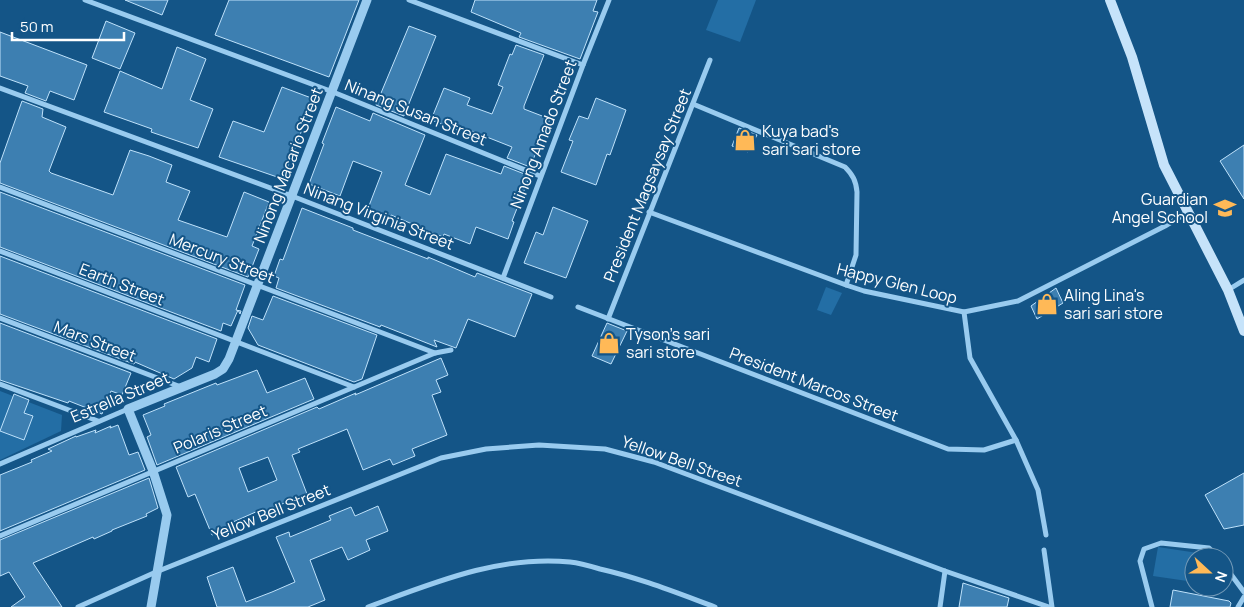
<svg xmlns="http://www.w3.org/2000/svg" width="1244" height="607" font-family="Manrope,sans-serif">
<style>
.green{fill:#236ea5}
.building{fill:#3d7fb1;stroke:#bfe2fb;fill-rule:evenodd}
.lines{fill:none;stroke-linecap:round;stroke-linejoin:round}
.minor{stroke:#99cbef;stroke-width:5}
.tertiary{stroke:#99cbef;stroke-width:9}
.secondary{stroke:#c6e3fa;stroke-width:10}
.labels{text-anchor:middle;stroke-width:4;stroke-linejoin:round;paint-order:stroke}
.street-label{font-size:16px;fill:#fff;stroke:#145587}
.poi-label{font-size:16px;fill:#fff;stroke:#145587;text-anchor:start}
</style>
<rect width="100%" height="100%" fill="#145587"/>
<g class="green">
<polygon points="718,0 756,0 740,42 706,30"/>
<polygon points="826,287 842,293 831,315 817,310"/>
<polygon points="0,391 62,415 61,431 0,460"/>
<polygon points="1158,547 1211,555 1211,557 1194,557 1194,582 1153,576"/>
</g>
<g class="building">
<polygon points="125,0 168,0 162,15"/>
<polygon points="229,0 359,0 329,77 215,35"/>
<polygon points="475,0 597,0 593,11 598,12 580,59 519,37 521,33 471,12"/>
<polygon points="106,21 135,33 120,69 92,58"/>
<polygon points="409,26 436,36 404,116 376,105"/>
<polygon points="0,32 87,65 74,100 50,91 46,101 25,93 28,86 0,76"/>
<polygon points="516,45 544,55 524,106 524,109 550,119 530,167 507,158 512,147 459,126 457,130 431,120 444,88 470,98 467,105 492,114 503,87 498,85 510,54 512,55"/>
<polygon points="177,47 206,59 190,100 213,109 198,148 151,132 152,129 104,112 120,71 162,89"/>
<polygon points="282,87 314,99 283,179 219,157 233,121 264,132"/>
<polygon points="596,98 626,110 610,155 607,154 596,185 561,172 573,141 569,140 579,116 588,119"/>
<polygon points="22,101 43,109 42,117 66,127 49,171 51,173 113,195 130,150 149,156 172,165 166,182 190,191 178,220 224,236 227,237 244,192 269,202 252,246 259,249 248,277 0,183 0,163"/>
<polygon points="336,107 370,121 373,113 425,135 405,185 430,195 446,154 501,174 504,166 527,175 526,177 529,178 512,221 514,222 508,239 476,227 470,244 444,234 443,237 391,215 390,220 367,211 382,172 353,161 340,196 309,184 324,144 322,143"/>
<polygon points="739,128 757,135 748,152 732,146"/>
<polygon points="1244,145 1244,199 1220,161"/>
<polygon points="0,192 245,285 236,310 241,311 240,314 238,310 231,326 223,323 221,331 0,247"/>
<polygon points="553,207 588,221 566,278 524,263 536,232 543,235"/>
<polygon points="302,208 353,228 353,230 428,259 428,257 475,277 477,273 532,294 515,337 468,319 456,348 434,340 437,347 381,325 380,327 276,288 279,278 274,276 280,259 283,260"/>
<polygon points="0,256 217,339 209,362 196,357 192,368 174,379 135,362 134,364 0,314"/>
<polygon points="1056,288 1063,303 1037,319 1031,306"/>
<polygon points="273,296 377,335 362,379 354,382 258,345 248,328 252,316 263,320"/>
<polygon points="0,323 131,373 122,395 111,391 102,414 69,401 68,403 0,380"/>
<polygon points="607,323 627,331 611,364 592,356"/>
<path d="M441,358L448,375L436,380L441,392L432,395L447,435L412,449L415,456L393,465L390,459L363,470L347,429L298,449L300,452L292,455L307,494L272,508L275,515L262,520L258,511L233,522L234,526L212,535L195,494L188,497L176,467L317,407L319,409L356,393L355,395ZM268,457L277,480L248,492L239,468Z"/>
<polygon points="257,370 267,393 305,378 314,399 157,465 147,437 151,435 143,415 165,406 164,404 216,383 217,385"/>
<polygon points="14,394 29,400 24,413 33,416 24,440 0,431"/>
<polygon points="118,425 129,455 138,452 145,470 0,531 0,475 32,462 31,460 52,451 48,449 76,436 76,437 96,430 95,433 111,426 110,428"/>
<polygon points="1244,473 1244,525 1224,529 1205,495"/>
<polygon points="149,478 158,508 146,514 147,516 112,530 112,531 94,539 93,537 33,563 62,607 11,607 25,597 9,572 0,576 0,540"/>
<polygon points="378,506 388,531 366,540 370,550 348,560 342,547 310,560 325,600 308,607 217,607 207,577 233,567 246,602 272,592 295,582 276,537 289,532 290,537 331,520 329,516 351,507 355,516"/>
<polygon points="963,583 1009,598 1007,607 959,607"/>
<polygon points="1173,590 1229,601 1231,603 1230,607 1170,607"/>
</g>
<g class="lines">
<g class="minor">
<polyline points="85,0 333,92 540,176"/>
<polyline points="409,0 583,65"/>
<polyline points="0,88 292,196 551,297"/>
<path d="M693,104L845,167C853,175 856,181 857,192L856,255L846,285"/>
<polyline points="0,187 435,353"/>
<polyline points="649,212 846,285 864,291 964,312 1018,301 1165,226 1188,212"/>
<polyline points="0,251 354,387"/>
<polyline points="503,278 583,65 609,0"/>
<polyline points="1228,290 1244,280"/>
<polyline points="578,307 948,449 984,450 1016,440"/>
<polyline points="964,312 970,358 1016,440 1038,490 1046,535"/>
<polyline points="0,318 181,387"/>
<polyline points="608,319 710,60"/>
<polyline points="0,384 98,421"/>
<polyline points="0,464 128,409"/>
<polyline points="0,536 435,353 451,350"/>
<polyline points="1044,550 1052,607"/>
<polyline points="1224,565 1244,592"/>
<polyline points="78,607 156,572 441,458 486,449 539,445 605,449 654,462 945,571 1049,607"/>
<path d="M368,607C433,583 499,555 570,562C580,563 590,566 600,569C640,578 677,593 715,607"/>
<polyline points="940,607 945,571"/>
<polyline points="1152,607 1140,561 1144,549 1161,543 1209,548 1218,557"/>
<polyline points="1238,607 1244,597"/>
</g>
<polyline class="tertiary" points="151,607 167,515 153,471 128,409 215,374 223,369 229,359 367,0"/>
<polyline class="secondary" points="1110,0 1132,57 1164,165 1228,290 1244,331"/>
</g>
<defs>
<g id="shop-bare" transform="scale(1.725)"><path d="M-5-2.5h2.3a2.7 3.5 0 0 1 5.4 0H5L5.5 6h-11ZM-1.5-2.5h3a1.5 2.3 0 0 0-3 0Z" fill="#ffb957" stroke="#145587" stroke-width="2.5" paint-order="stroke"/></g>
<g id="school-bare" transform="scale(1.725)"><path d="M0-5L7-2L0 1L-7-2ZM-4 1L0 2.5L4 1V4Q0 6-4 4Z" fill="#ffb957" stroke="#145587" stroke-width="2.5" paint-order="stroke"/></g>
</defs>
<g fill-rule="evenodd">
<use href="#shop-bare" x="745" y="140"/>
<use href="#school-bare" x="1225" y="208"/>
<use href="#shop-bare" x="1047" y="304"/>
<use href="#shop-bare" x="609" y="343"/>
</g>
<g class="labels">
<g class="street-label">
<text transform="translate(416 112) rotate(22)" y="6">Ninang Susan Street</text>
<text transform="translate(543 134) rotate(-69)" y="6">Ninong Amado Street</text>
<text transform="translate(288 165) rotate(-69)" y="6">Ninong Macario Street</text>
<text transform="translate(647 185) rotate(-68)" y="6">President Magsaysay Street</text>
<text transform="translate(379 216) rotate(21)" y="6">Ninang Virginia Street</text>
<text transform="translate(222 258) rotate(21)" y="6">Mercury Street</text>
<text transform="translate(897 283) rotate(14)" y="6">Happy Glen Loop</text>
<text transform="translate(122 284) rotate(21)" y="6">Earth Street</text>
<text transform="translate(95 341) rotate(21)" y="6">Mars Street</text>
<text transform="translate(814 384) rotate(21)" y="6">President Marcos Street</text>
<text transform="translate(120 397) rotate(-23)" y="6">Estrella Street</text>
<text transform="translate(220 429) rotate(-23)" y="6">Polaris Street</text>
<text transform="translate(682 461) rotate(19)" y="6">Yellow Bell Street</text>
<text transform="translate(271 512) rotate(-22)" y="6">Yellow Bell Street</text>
</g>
<g class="poi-label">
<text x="762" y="137">Kuya bad's<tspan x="762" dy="18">sari sari store</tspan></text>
<text x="1208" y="205" text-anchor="end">Guardian<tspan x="1208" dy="18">Angel School</tspan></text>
<text x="1064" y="301">Aling Lina's<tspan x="1064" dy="18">sari sari store</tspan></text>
<text x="626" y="340">Tyson's sari<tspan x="626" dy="18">sari store</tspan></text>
</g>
</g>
<g transform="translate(1209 572) rotate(111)"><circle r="24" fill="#145587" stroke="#7299b7"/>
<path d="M0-4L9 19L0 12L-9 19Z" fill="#ffb957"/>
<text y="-8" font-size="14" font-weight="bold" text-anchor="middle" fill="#ffffff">N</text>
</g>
<path d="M12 32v8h112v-8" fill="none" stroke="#ffffff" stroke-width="2.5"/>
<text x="20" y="32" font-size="15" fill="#ffffff" stroke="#145587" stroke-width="4" paint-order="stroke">50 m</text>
</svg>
